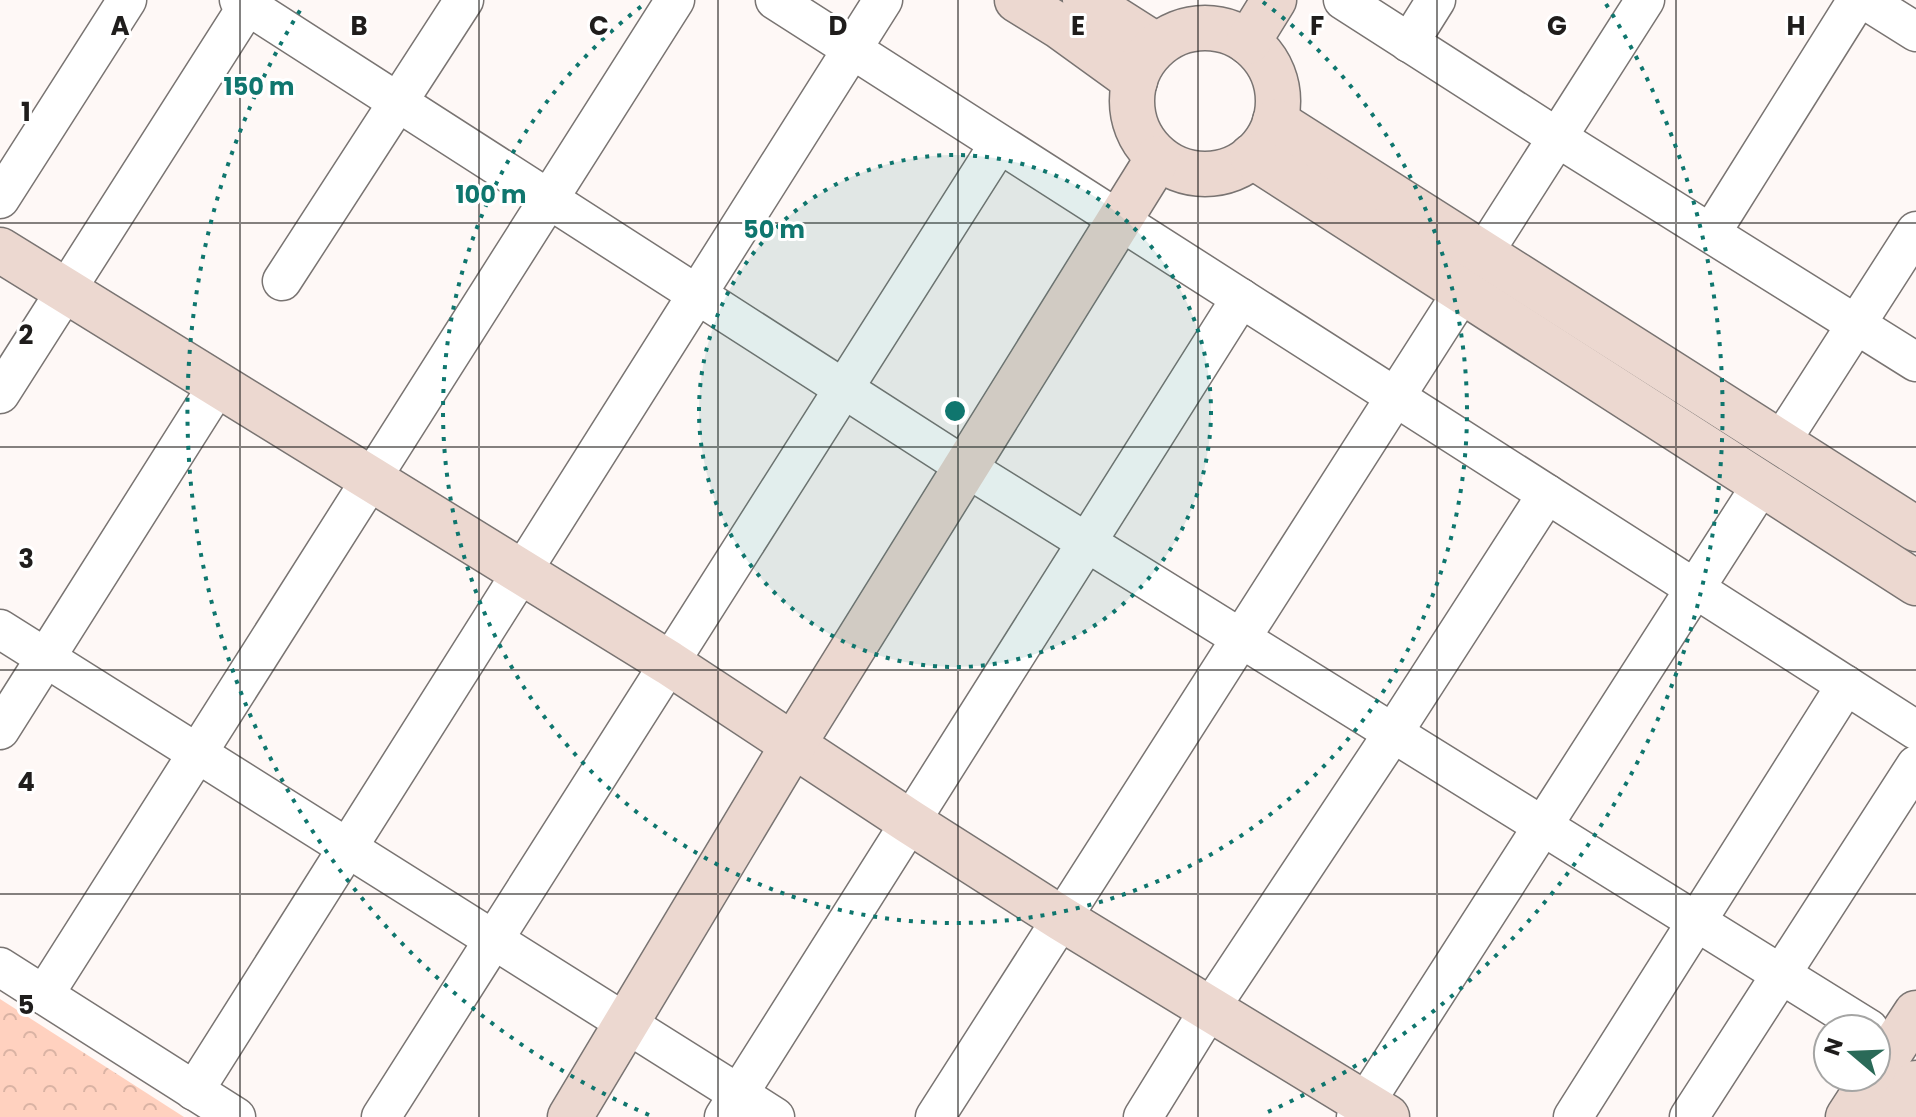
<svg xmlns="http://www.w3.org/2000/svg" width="1916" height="1117" font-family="Poppins,sans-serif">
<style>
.forest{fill:url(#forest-crowns)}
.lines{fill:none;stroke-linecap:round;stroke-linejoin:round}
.street-casing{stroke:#797472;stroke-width:41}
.secondary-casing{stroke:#797472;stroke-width:47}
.street{stroke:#fff;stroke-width:38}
.secondary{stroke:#ecd8d0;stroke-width:44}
.grid{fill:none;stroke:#1f1d1c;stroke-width:2;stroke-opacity:0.55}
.ring{fill:none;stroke:#0f766e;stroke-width:4;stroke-dasharray:4 8}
.grid-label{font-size:26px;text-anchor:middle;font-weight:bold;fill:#1f1d1c;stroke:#fff;stroke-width:6;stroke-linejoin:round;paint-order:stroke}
.centre{fill:#0f766e;stroke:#fff;stroke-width:4}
.ring-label{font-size:24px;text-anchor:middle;font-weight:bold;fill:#0f766e;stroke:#fff;stroke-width:6;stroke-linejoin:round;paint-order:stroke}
</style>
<defs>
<pattern id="forest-crowns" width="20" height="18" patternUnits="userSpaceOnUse" patternTransform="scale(2)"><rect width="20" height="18" fill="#ffd1bf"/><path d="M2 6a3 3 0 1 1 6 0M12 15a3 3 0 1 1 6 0" fill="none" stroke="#dab3a4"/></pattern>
</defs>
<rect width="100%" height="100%" fill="#fef8f6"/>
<polygon class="forest" points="0,999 184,1117 0,1117"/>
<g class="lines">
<g class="street-casing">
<g id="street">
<polyline points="239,0 967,468 1869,1029"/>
<polyline points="775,0 1916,730"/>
<polyline points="1343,0 1558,138 1916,362"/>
<polyline points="1865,0 1916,32"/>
<polyline points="1409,43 1436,0"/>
<polyline points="0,199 127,0"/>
<polyline points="1711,233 1857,0"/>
<polyline points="1483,254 1645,0"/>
<polyline points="282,281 464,0"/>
<polyline points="0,394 251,0"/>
<polyline points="1780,443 1916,231"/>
<polyline points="0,629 775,1117"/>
<polyline points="0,730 218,385"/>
<polyline points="0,967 236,1117"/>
<polyline points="44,995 675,0"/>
<polyline points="194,1091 883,0"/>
<polyline points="381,1117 999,144"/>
<polyline points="724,1117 1241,298"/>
<polyline points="935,1117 1463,291"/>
<polyline points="1143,1117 1209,1010 1393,733 1547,494"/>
<polyline points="1356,1117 1762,484"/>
<polyline points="1573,1117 1846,685"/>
<polyline points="1689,1117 1916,765"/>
</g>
</g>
<g class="secondary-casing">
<g id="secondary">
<polyline points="1017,0 1059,26 1135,81"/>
<polyline points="1085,0 1156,45"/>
<circle cx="1205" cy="101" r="73"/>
<polyline points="1248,42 1274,0"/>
<polyline points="1275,121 1916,529"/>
<polyline points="1252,156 1916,583"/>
<polyline points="0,250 669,663 910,822 1062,919 1387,1117"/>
<polyline points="1876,1074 1916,1013"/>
<polyline points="570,1117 793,745 1158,158"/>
<polyline points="1848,1117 1874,1077"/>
<polyline points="1895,1117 1916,1083"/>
</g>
</g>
<use href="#street" class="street"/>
<use href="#secondary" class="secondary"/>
</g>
<path class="grid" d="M240,0V1117M479,0V1117M718,0V1117M958,0V1117M1198,0V1117M1437,0V1117M1676,0V1117M0,223H1916M0,447H1916M0,670H1916M0,894H1916"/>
<circle cx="955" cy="411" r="256" fill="#0f766e" fill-opacity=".12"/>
<g class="ring">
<circle cx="955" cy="411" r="256"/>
<path d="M1263 2A512 512 0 1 1 647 2"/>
<path d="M649 1115A768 768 0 0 1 304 4M1606 4A768 768 0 0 1 1261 1115"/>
</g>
<g class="grid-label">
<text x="120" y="35">A</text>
<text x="359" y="35">B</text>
<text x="599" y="35">C</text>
<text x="838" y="35">D</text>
<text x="1078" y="35">E</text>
<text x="1317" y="35">F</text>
<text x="1557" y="35">G</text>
<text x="1796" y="35">H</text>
<text x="26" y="121">1</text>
<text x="26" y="344">2</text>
<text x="26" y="568">3</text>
<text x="26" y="791">4</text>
<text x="26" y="1014">5</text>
</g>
<circle cx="955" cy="411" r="12" class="centre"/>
<g class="ring-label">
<text x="259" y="95">150 m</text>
<text x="491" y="203">100 m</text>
<text x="774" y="238">50 m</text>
</g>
<g transform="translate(1852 1053) rotate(289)"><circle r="38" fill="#ffffff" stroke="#a5a5a4" stroke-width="2"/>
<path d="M0-6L14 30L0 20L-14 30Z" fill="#2a6a58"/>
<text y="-12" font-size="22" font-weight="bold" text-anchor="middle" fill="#1f1d1c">N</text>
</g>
</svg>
